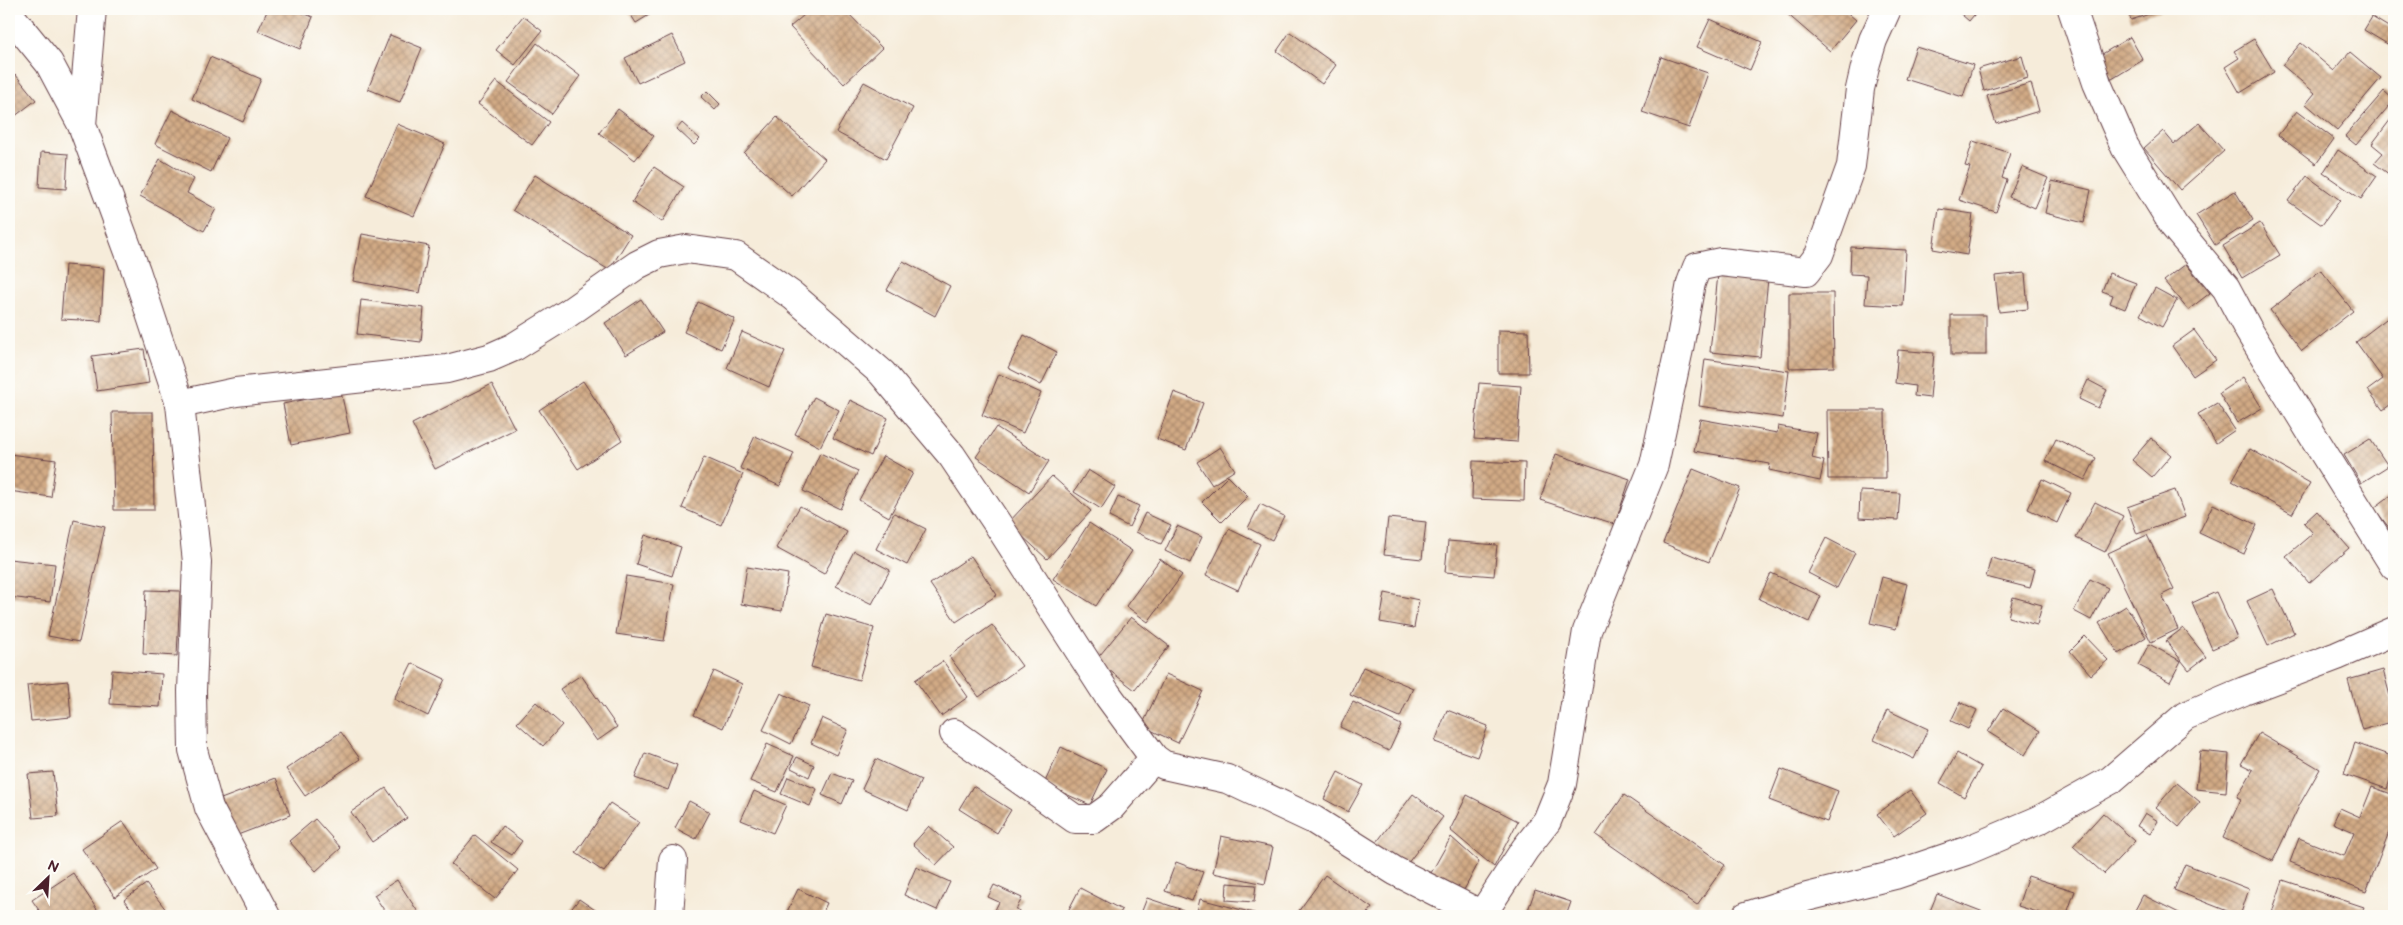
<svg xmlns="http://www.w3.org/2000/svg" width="2403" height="925" font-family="'Balsamiq Sans',sans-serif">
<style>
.building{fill:url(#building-cross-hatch)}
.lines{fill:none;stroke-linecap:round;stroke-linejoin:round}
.minor-casing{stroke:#643e45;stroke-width:30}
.minor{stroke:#fff;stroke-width:28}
</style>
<defs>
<pattern id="building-cross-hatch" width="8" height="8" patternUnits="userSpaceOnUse" patternTransform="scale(1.25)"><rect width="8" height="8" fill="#d1aa85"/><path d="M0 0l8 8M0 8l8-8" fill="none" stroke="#ac8a6d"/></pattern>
</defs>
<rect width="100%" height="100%" fill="#fdfcf7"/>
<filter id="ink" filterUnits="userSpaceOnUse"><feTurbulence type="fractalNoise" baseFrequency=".02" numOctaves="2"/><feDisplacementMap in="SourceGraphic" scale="10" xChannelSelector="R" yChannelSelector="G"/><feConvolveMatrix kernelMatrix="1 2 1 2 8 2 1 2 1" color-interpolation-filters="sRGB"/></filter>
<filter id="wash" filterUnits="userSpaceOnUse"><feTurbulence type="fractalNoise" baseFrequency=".0096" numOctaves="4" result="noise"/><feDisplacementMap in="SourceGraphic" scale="20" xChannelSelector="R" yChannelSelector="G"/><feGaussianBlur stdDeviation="1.12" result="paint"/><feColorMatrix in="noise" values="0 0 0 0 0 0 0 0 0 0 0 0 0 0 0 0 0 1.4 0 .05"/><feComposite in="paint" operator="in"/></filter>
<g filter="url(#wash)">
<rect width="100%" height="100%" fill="#f6ecda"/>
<g id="blocks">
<g class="building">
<polygon points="268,9 293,9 313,17 300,49 258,31"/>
<polygon points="627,9 659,9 636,23"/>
<polygon points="811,9 844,9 882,48 844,84 790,27"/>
<polygon points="1787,9 1843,9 1856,20 1830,51 1785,12"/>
<polygon points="1955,9 1979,9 1969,21"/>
<polygon points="2127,9 2165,9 2131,20"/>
<polygon points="523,16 542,31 515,65 496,50"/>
<polygon points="2372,17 2390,28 2394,20 2394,48 2364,30"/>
<polygon points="1710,19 1762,42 1750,70 1697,47"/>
<polygon points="1290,32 1336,65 1322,84 1277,51"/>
<polygon points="390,35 422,48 400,102 368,89"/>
<polygon points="672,35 685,61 638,83 625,58"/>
<polygon points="2130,37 2143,60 2112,79 2099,56"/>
<polygon points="2254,39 2274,72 2240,93 2225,67 2239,58 2234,51"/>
<polygon points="537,43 580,76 552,114 508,82"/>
<polygon points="2301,43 2334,71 2350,52 2381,78 2337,130 2306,104 2315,93 2282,65"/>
<polygon points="1916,47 1973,65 1963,97 1905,79"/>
<polygon points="2022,56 2028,78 1984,91 1978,69"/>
<polygon points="210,57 261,79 243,122 192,99"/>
<polygon points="1661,57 1708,73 1689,128 1642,112"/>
<polygon points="15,74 36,100 10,120 9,79"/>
<polygon points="496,81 549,122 532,145 478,104"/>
<polygon points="864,82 913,108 886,159 836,132"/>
<polygon points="2031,83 2039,111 1996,124 1987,96"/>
<polygon points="707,91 720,104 715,110 701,97"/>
<polygon points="2384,91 2394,100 2356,145 2345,136"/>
<polygon points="618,109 654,136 635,160 599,133"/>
<polygon points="172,110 227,138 211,172 155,144"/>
<polygon points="2297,111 2334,139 2316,164 2278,135"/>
<polygon points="2394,115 2394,178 2374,163 2383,153 2372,144"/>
<polygon points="777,117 825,159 792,196 744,153"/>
<polygon points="682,123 700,139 694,145 677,129"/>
<polygon points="2199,123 2224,151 2180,190 2144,148 2163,131 2174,144"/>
<polygon points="397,124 445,144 414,216 366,196"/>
<polygon points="1973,141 2010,153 2002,178 2007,180 1996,212 1959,200 1970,167 1965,166"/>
<polygon points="2338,150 2377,176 2361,199 2323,173"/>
<polygon points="41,152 68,154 66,189 39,187"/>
<polygon points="160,159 194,179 187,193 216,209 204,231 140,196"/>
<polygon points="654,167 684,187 662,222 632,202"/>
<polygon points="2022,167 2048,178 2035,208 2009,197"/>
<polygon points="535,175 631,235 609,270 513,210"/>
<polygon points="2307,176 2340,200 2322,225 2288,201"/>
<polygon points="2052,181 2091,190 2084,223 2045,213"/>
<polygon points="2235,191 2253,220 2215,245 2196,215"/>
<polygon points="1939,209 1973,214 1967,255 1933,249"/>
<polygon points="2260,223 2280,255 2242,278 2223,246"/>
<polygon points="362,234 429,246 420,293 353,281"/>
<polygon points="1851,247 1906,250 1903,306 1865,304 1867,275 1850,274"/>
<polygon points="903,261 950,286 935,316 887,290"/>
<polygon points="2186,264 2210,293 2188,310 2164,281"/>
<polygon points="65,265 104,268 101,321 61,319"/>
<polygon points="2321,270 2353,311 2302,351 2270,310"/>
<polygon points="2025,273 2028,309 1999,312 1995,276"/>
<polygon points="2109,273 2136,283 2125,309 2110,303 2113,295 2102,291"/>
<polygon points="1718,274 1768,279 1760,357 1710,352"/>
<polygon points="2155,288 2177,300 2162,327 2140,315"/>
<polygon points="1789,293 1833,293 1834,367 1789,368"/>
<polygon points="641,299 663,332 626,355 605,323"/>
<polygon points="361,300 424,308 421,342 357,334"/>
<polygon points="698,302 735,319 721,349 684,332"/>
<polygon points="2394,313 2394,402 2383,410 2368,390 2383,379 2356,342"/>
<rect x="1951" y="315" width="35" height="40"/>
<polygon points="1498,330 1528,331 1529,373 1498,373"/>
<polygon points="2194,330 2216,360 2193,376 2172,346"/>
<polygon points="742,332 785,351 769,387 727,368"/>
<polygon points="1024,335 1057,352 1041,385 1008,368"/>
<polygon points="144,349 149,383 97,391 92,356"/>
<polygon points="1898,350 1934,353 1930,398 1914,396 1915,386 1895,383"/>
<polygon points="1705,359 1789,371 1783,418 1699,406"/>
<polygon points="999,374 1041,393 1023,433 982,415"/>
<polygon points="2243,377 2262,408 2237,423 2219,393"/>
<polygon points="2088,380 2107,390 2098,408 2079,399"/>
<polygon points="583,381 622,440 578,469 539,410"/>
<polygon points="1479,383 1521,386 1517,442 1474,439"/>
<polygon points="492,384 515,429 435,469 412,424"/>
<polygon points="341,392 350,433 291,445 283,404"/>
<polygon points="1174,392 1203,403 1186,450 1157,439"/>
<polygon points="814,397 839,410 820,447 795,434"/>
<polygon points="850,400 888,418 871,456 833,438"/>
<polygon points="2217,403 2235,430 2216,443 2198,414"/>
<polygon points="1827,410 1885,410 1886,479 1828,479"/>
<polygon points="112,412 153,412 154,510 114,510"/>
<polygon points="1700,419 1777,433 1778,426 1817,433 1812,458 1824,461 1820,481 1769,470 1770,464 1694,451"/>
<polygon points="996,427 1049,461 1029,492 976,457"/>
<polygon points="755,436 794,453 780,486 740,468"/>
<polygon points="2151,438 2171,455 2152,477 2132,460"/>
<polygon points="2056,439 2096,458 2085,480 2045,461"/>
<polygon points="2370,439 2388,466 2361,483 2344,455"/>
<polygon points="1220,447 1235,470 1212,485 1197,462"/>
<polygon points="2250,449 2310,483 2292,514 2232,481"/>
<polygon points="820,453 858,471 840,509 803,491"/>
<polygon points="9,454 56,460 51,497 9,491"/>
<polygon points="1556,454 1630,479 1615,524 1540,500"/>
<polygon points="883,456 913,473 889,517 859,500"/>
<polygon points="704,457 743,474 721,525 682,508"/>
<polygon points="1473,461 1525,463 1524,501 1472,499"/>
<polygon points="1693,469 1740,488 1709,562 1663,543"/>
<polygon points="1088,470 1115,487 1101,509 1074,492"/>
<polygon points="1052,476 1091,511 1047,559 1008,523"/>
<polygon points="1228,476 1248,496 1222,522 1202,502"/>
<polygon points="2042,479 2071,493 2057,523 2028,509"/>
<polygon points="2175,490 2185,517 2137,534 2127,507"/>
<polygon points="1860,491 1900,493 1898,520 1859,518"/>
<polygon points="2394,493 2394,532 2393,533 2374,508"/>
<polygon points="1118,497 1139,506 1129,527 1109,517"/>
<polygon points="2095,502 2123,516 2105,552 2076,538"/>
<polygon points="1260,504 1284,516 1272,540 1248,528"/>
<polygon points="2213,504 2257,525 2244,554 2199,533"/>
<polygon points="800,506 847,532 824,574 776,548"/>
<polygon points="2317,511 2349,548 2309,583 2286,556 2313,533 2304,523"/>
<polygon points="894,513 926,529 907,565 876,549"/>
<polygon points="1145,513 1171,525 1161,544 1136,532"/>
<polygon points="1388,518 1426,522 1422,559 1384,555"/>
<polygon points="74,520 105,527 79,642 48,636"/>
<polygon points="1089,523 1132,551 1096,606 1053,579"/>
<polygon points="1177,526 1202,537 1190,563 1165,551"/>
<polygon points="1229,529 1260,544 1238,590 1206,575"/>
<polygon points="645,535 681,547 672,576 636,564"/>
<polygon points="2147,535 2174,589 2162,595 2178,629 2151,642 2108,553"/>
<polygon points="1826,538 1855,553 1837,588 1808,573"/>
<polygon points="1448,541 1497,545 1494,576 1445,572"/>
<polygon points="854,551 890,570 872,604 836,586"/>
<polygon points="971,556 997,595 956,622 930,584"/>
<polygon points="1991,558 2035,569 2030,588 1986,577"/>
<polygon points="9,559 55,564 50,602 9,597"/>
<polygon points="1160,559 1182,575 1148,622 1126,606"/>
<polygon points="747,567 788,574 782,611 741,604"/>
<polygon points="1771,573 1821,596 1809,622 1759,599"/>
<polygon points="626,576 674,584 664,641 616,634"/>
<polygon points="1882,577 1907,584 1896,629 1870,623"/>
<polygon points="2090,579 2108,588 2091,620 2074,611"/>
<polygon points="2273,589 2294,633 2268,646 2247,601"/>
<polygon points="146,590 180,591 177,656 143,654"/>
<polygon points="2216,592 2237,638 2212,649 2192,603"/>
<polygon points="1385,593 1419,600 1414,628 1380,622"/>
<polygon points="2013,597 2042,605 2037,625 2008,617"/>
<polygon points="2126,606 2146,637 2119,654 2099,623"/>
<polygon points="826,614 874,628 859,680 811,667"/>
<polygon points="1131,617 1169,646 1135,690 1096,660"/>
<polygon points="992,625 1022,666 979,697 949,656"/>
<polygon points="2183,628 2206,657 2189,670 2166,641"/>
<polygon points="2085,636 2108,660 2091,675 2070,651"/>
<polygon points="2149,644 2181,661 2170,682 2138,665"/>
<polygon points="943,661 968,697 941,716 915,680"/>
<polygon points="412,663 445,679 428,716 394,699"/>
<polygon points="1363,667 1413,688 1400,717 1350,695"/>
<polygon points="112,670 162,674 160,707 110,704"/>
<polygon points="2383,670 2394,711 2394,721 2362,730 2348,680"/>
<polygon points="714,671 742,684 723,728 694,715"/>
<polygon points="1166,674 1203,691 1178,743 1142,726"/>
<polygon points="581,675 617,727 597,741 560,689"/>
<polygon points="68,681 71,717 31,721 27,685"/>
<polygon points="781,693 809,706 791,744 763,730"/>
<polygon points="536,702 562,725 543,746 517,723"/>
<polygon points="1353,702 1401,725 1389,751 1340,727"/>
<polygon points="1960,702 1977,710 1968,729 1951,721"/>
<polygon points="2003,708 2040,731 2025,755 1988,732"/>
<polygon points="1447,710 1488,726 1477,757 1435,742"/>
<polygon points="1887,710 1928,729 1914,759 1874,740"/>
<polygon points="822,718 848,730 836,755 811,743"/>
<polygon points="341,732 360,759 305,796 286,769"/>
<polygon points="2259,733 2320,769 2300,804 2273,861 2223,838 2241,799 2237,797 2253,770 2241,764"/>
<polygon points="2355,743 2394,757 2394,767 2387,789 2344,774"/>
<polygon points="767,744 794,756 777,792 750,781"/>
<polygon points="1061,747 1107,769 1090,805 1044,784"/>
<polygon points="2200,751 2229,754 2226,792 2196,789"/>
<polygon points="645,753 677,765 668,790 635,778"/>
<polygon points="1957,753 1981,767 1964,797 1940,783"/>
<polygon points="797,757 814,765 809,777 791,768"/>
<polygon points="876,759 921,780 908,810 862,789"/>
<polygon points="1781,769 1838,791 1827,822 1769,800"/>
<polygon points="53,772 58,816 33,818 28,774"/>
<polygon points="1338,772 1363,785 1348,812 1324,799"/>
<polygon points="832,773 852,781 842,804 822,795"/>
<polygon points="788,777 817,789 810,806 781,794"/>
<polygon points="276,778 290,815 235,836 221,799"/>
<polygon points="2177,783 2200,802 2179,827 2156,807"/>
<polygon points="973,786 1011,810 997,833 959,809"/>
<polygon points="2372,787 2394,795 2394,819 2366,892 2290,862 2299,838 2344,856 2354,832 2333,823 2340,808 2360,817"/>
<polygon points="386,788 407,818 372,842 351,812"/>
<polygon points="1910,790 1927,813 1894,836 1877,814"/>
<polygon points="754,791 786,805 773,833 741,820"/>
<polygon points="1413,794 1443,817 1404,868 1374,846"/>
<polygon points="1467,795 1518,821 1494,867 1450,830"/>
<polygon points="1624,795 1725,865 1697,905 1596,835"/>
<polygon points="689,801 710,812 696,839 675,828"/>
<polygon points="610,803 639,822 604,872 576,853"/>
<polygon points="2103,813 2135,841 2104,874 2073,846"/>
<polygon points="2145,813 2158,821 2150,834 2137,826"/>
<polygon points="315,819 341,848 316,871 289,841"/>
<polygon points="123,821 156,869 115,897 82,849"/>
<polygon points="502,826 522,841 512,855 491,842"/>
<polygon points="929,826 953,847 936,865 913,844"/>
<polygon points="475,835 518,870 495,899 451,864"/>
<polygon points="1221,836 1273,847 1265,884 1213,873"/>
<polygon points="1451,837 1479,862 1464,890 1431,873"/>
<polygon points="1176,862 1203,872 1192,901 1165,891"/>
<polygon points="2185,864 2249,889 2240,916 2174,890"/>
<polygon points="916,867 950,882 937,910 904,895"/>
<polygon points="73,873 100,914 96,916 43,916 32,900"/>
<polygon points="1325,875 1372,908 1366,916 1295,916"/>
<polygon points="2028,876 2075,891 2066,916 2049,916 2018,906"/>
<polygon points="397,880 418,912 412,916 388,916 374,895"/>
<polygon points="2283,880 2364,907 2360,916 2287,916 2272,912"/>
<polygon points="1227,883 1256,885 1254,902 1226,900"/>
<polygon points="146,884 167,911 160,916 137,916 124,900"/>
<polygon points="994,885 1022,898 1016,910 1028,916 992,916 999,902 988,897"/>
<polygon points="1080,888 1122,910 1118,916 1074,916 1067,913"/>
<polygon points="798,889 827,903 821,916 785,916"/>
<polygon points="1535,890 1571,902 1566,916 1526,916"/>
<polygon points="1937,894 1991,915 1990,916 1928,916"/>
<polygon points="2143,895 2185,916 2132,916"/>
<polygon points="1147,898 1183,910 1181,916 1140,916"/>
<polygon points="579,899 601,914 599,916 566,916"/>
<polygon points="1200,899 1265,916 1196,916"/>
</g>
</g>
</g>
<g filter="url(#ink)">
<use href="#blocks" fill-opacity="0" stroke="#643e45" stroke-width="1"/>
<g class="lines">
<g class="minor-casing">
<g id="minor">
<polyline points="2072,9 2097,83 2125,147 2174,226 2226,288 2249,331 2310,431 2394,566"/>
<polyline points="9,14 49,63 82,125 136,271 180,404 197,562 192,691 193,750 209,808 266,916"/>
<polyline points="82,125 92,9"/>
<polyline points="180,404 236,392 447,369 489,358 514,347 567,314 637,265 659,254 686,249 736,256 793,296 882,373 952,456 999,526 1107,694 1154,758 1164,765 1227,779 1314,820 1395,871 1484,916"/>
<polyline points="954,733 1075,819 1094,819 1112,806 1154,758"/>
<polyline points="669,916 673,860"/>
<polyline points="1481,916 1525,849 1547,821 1562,784 1587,631 1654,465 1679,349 1691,283 1697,267 1721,262 1806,272 1819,255 1851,166 1860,89 1866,63 1873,40 1887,9"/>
<polyline points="1746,916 1807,897 1895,875 1966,851 2039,820 2111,780 2185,716 2244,691 2337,656 2394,631"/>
</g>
</g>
<use href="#minor" class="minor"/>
</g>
</g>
<rect width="2403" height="925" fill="none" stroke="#fdfcf7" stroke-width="30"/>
<g transform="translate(48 878) rotate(25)" stroke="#fdfcf7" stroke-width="4" paint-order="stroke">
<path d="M0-4L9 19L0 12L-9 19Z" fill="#4a1f2b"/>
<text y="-8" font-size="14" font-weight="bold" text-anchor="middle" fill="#4a1f2b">N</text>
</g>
</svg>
